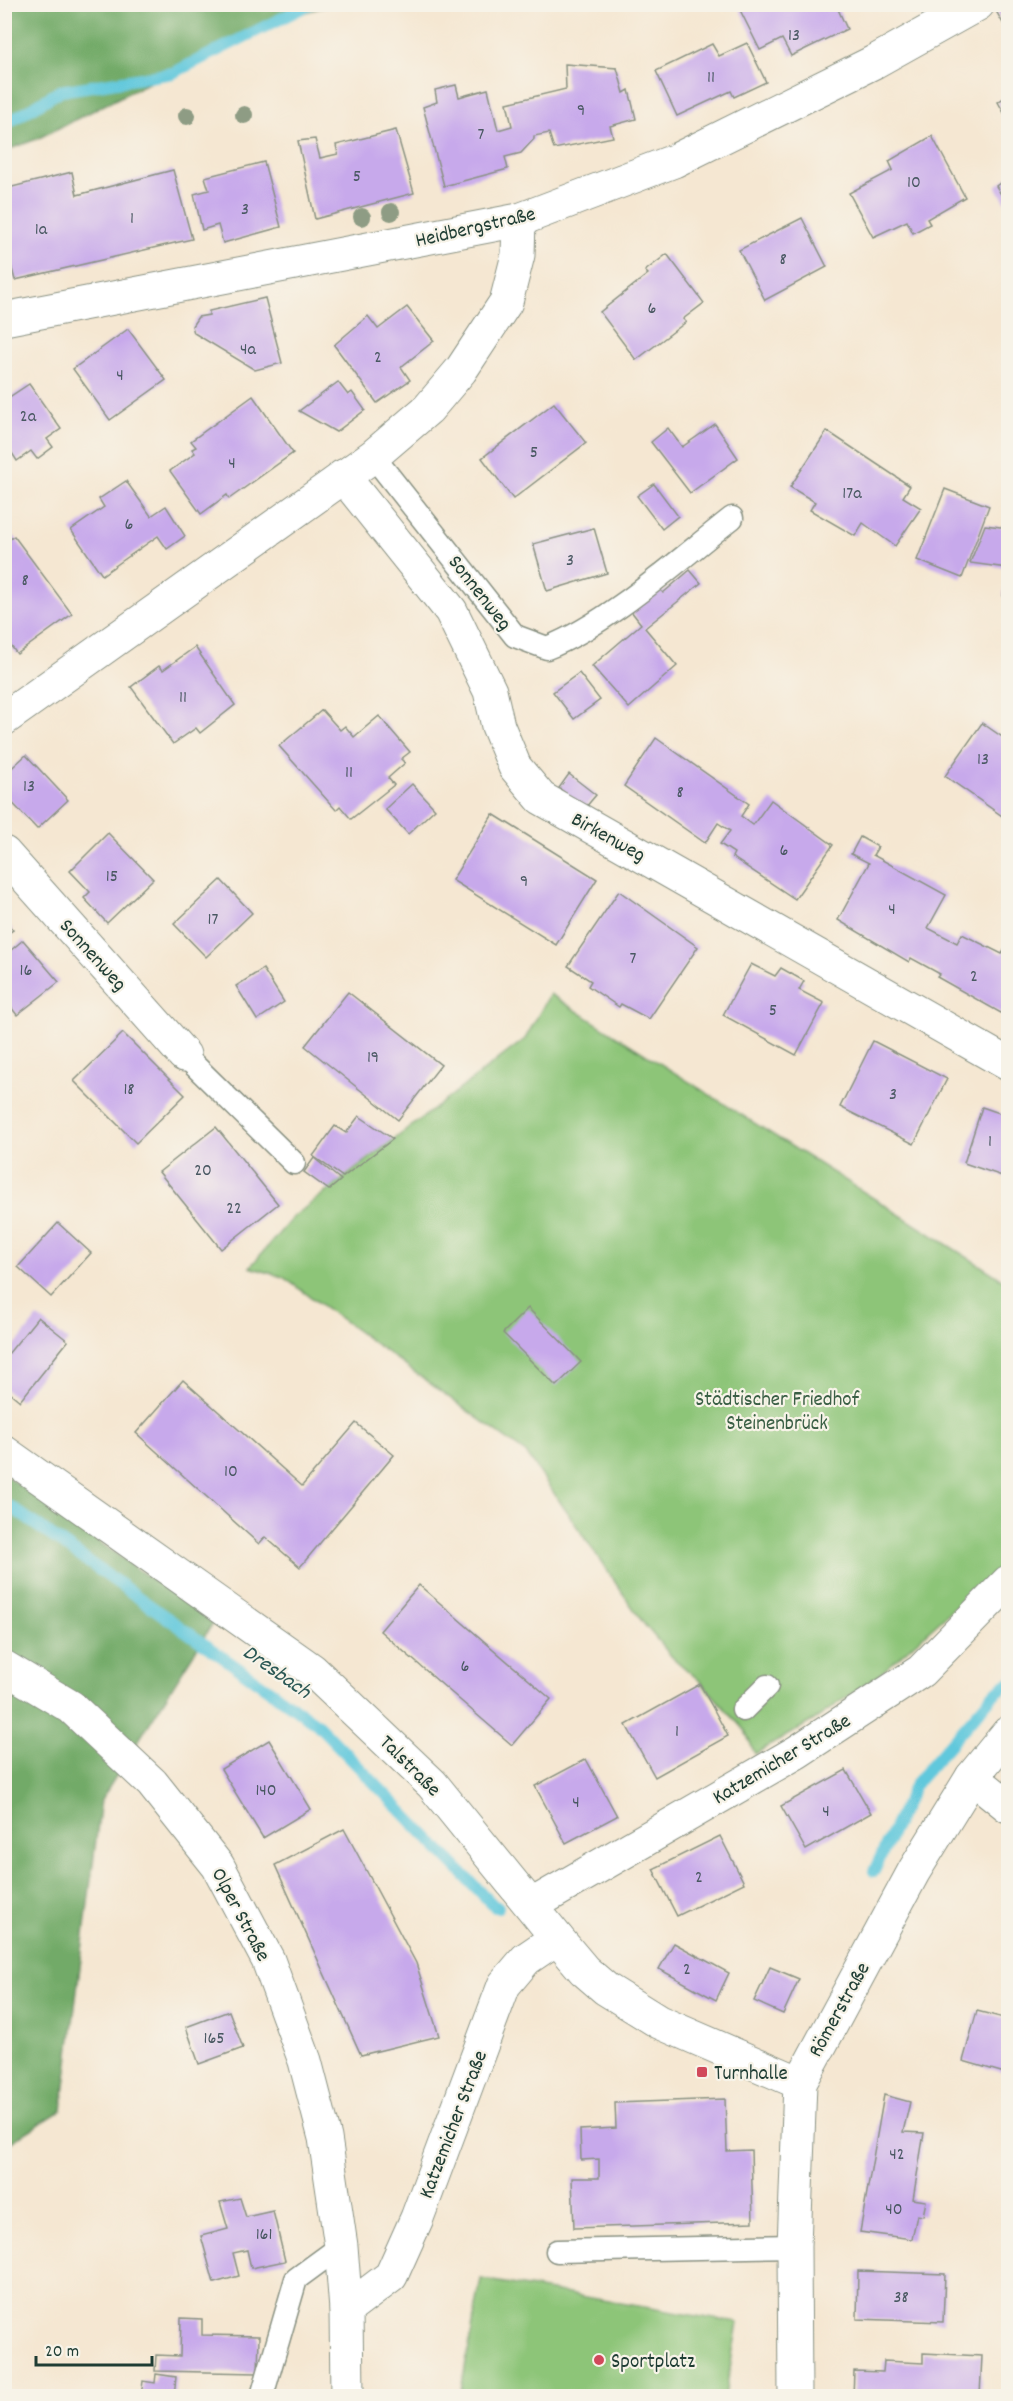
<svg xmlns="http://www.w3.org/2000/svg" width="1013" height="2401" font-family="Dekko,sans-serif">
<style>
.green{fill:#8dc578;stroke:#568156;stroke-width:1.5}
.forest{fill:#72aa68;stroke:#48744e;stroke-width:1.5}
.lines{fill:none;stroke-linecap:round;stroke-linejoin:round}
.stream{stroke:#60c8dc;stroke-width:12}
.building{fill:#c7a9eb}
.lane-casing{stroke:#8a9283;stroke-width:25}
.street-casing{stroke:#8a9283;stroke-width:35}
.secondary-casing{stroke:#8a9283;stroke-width:35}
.lane{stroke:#fff;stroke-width:22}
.street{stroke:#fff;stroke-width:33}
.secondary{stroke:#fff;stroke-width:33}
.tree{fill:#8e9c84}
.poi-dot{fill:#d1495b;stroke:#f7f3e8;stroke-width:2}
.labels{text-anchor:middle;stroke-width:4.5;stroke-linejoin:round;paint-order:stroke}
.number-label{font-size:18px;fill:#495862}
.street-label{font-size:21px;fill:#1f3d34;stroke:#f7f3e8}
.park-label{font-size:21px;fill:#3a5f45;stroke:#f7f3e8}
.poi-label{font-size:21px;fill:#1f3d34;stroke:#f7f3e8;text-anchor:start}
.water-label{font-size:22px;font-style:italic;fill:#2c5956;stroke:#f7f3e8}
</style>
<rect width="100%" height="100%" fill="#f7f3e8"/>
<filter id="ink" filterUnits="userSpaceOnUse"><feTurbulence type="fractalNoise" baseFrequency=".0167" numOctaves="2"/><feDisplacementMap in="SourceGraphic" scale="12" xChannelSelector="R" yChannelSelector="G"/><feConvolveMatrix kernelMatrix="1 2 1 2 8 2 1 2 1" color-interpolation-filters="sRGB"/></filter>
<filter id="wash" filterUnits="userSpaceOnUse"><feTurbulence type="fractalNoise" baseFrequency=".008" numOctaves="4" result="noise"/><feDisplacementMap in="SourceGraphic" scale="24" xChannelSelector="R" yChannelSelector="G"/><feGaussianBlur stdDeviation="1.35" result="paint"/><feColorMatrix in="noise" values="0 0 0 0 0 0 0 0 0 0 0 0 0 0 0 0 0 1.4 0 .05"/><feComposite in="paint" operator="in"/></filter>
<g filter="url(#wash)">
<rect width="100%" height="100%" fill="#f5e7d2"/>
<g class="green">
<polygon points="550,994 1008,1283 1008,1560 879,1675 814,1720 755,1754 745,1731 700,1681 672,1657 644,1624 527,1454 283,1277 250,1267 293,1217 525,1039"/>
<polygon points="481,2279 738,2323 725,2396 460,2396"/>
</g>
<g class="forest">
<polygon points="4,5 5,4 331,5 269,22 37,139 5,151"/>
<polygon points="5,1475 213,1623 101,1800 62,2110 5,2146"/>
</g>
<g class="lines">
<g class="stream">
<polyline points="4,125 60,91 173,73 310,4"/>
<polyline points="4,1507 11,1507 317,1724 495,1907 498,1907"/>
<polyline points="874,1871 915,1784 993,1695 1008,1683"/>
</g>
</g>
<g id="blocks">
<g class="building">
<polygon points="737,4 841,4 837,7 847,29 791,56 782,39 760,50"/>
<polygon points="1008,4 1008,32 996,11"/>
<polygon points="747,43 766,82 734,97 731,91 677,116 656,71 712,44 719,56"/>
<polygon points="565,64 617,68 624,93 629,90 636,119 610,126 613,137 554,149 549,133 534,136 534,139 521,153 505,157 508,169 444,186 423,107 437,102 435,90 456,85 459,97 488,89 498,130 512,126 507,103 566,89"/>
<polygon points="1008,95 1008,120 998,102"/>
<polygon points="396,130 414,193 315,219 298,141 315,139 320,158 338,154 336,145"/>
<polygon points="932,136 965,197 927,219 930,224 913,233 907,221 873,237 849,193 893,170 889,161"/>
<polygon points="264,162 281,227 223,243 218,225 202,230 194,194 209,190 205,177"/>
<polygon points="173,170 192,239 15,280 4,239 4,189 72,172 77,195"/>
<polygon points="1008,177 1008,206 996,186"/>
<polygon points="802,218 827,267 765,300 739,250"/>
<polygon points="667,254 704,303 683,319 686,322 636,360 600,312 648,274 645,271"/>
<polygon points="265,298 282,363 255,370 194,333 192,326 198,317 209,315 209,311"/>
<polygon points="407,307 434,341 401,367 410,380 377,403 334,345 368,316 378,329"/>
<polygon points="128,329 166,380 110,420 73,369"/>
<polygon points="338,382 348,395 352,392 365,410 336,432 299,411"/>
<polygon points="29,384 61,429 47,439 53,447 37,459 31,451 17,461 5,442 5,400"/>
<polygon points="253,396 293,453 229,499 227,495 201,514 170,471 195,453 192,449 196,447 191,441"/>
<polygon points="554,403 586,443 513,499 482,458"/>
<polygon points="715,424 738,458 690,493 651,442 668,428 682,447"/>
<polygon points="827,431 910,486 903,497 921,508 895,546 863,523 855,536 810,510 815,502 790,487"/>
<polygon points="126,481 151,516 166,506 185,536 167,549 158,536 102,575 71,530 104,507 99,499"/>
<polygon points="654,484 678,516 662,529 637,496"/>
<polygon points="945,489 989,506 962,578 917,560"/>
<polygon points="985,525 1008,528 1008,597 1003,596 1007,568 970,563"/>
<polygon points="594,528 607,573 547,591 533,544"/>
<polygon points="14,536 72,614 17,654 4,637 4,544"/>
<polygon points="690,570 701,583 645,628 677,666 629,708 592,666 641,624 631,611 659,588 663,593"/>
<polygon points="195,647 235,705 200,733 196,728 173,744 131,687 159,666 163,670"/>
<polygon points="579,673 600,700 574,719 553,692"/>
<polygon points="322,710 340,730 345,726 354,737 379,716 410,752 401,759 405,763 388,778 394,785 351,819 340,806 336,810 279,746"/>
<polygon points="982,723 1008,741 1008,820 945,776"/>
<polygon points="656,738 749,804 741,816 753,825 771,800 833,845 795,899 732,857 734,853 720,844 730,831 718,823 705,843 624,786"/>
<polygon points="26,755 68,800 37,829 4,794 4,775"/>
<polygon points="569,774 596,795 585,808 559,788"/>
<polygon points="412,784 435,809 408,834 385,809"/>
<polygon points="493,814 597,879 556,945 452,880"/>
<polygon points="108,833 153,879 107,923 84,898 90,892 70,871"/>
<polygon points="860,837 878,847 873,855 946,895 928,928 957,943 962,934 1002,954 1008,944 1008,1017 937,977 940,974 911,958 909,962 838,920 869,863 851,854"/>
<polygon points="221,880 252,913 206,957 174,924"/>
<polygon points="619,891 698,947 649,1019 621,1004 619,1007 588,986 591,981 568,966"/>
<polygon points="4,920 13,930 4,936"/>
<polygon points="23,940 59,982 17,1015 4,998 4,956"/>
<polygon points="751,964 775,976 781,968 804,981 799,990 824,1003 796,1055 723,1015"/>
<polygon points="263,969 284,1002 257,1020 236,986"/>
<polygon points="348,992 441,1065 398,1120 305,1046"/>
<polygon points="123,1033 185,1095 136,1143 74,1081"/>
<polygon points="873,1041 947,1079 914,1144 840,1107"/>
<polygon points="982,1107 1008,1116 1008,1178 964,1163"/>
<polygon points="359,1116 393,1139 343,1177 313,1156 335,1126 346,1133"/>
<polygon points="216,1127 278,1204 221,1249 159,1172"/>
<polygon points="314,1158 341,1180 329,1190 304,1172"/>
<polygon points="58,1223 91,1253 51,1297 18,1267"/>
<polygon points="528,1308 581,1362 556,1386 503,1333"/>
<polygon points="38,1317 68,1341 20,1401 4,1388 4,1359"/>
<polygon points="183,1380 302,1486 356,1423 394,1455 300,1567 265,1537 259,1544 136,1433"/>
<polygon points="419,1585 551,1699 512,1745 380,1631"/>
<polygon points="700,1684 728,1736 655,1777 626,1725"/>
<polygon points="269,1740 311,1809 263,1838 221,1769"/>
<polygon points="586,1759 617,1816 566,1843 535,1786"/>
<polygon points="846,1770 871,1813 806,1850 781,1806"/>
<polygon points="344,1829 416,1963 439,2036 361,2055 275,1865"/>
<polygon points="720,1836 744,1883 677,1916 653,1869"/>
<polygon points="674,1943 729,1973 716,2000 659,1969"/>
<polygon points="770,1967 799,1979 783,2014 754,2001"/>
<polygon points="229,2011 243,2048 199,2064 186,2027"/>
<polygon points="977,2011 1008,2019 1008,2074 963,2061"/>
<polygon points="884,2095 910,2102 903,2132 924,2133 913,2199 926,2201 923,2216 917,2215 912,2239 860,2232"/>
<polygon points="725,2099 727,2151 751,2150 753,2222 574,2228 572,2178 599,2178 599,2159 581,2160 580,2130 616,2128 615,2103"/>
<polygon points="240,2198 246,2217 273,2211 285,2261 251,2268 247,2250 233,2253 239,2276 214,2283 201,2236 228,2229 220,2202"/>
<polygon points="858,2271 945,2274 943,2322 857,2319"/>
<polygon points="181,2318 202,2319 202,2335 259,2336 258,2373 155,2371 156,2355 180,2356"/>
<polygon points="923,2353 982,2356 980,2395 921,2392 921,2396 853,2396 854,2371 883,2372 884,2361 923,2363"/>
<polygon points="156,2374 176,2377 174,2396 141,2396 143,2381 155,2383"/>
</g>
</g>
</g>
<g filter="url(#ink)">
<use href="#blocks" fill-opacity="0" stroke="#8a9283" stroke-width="1.5"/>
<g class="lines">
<g class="lane-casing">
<g id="lane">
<path d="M373,456L515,636L547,648C610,623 677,561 732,518"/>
<polyline points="184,1055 294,1163"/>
<polyline points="743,1710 767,1686"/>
<polyline points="557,2251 794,2246"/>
<polyline points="262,2396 296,2279 341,2246"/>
</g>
</g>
<g class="street-casing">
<g id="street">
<polyline points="4,319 519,220 674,161 874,62 978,4"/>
<polyline points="343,476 451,611 490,691 498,726 515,767 541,798 1008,1064"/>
<polyline points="4,719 373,456 428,409 461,370 506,302 518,255 519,220"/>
<polyline points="4,853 184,1055"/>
<polyline points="4,1452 312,1670 432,1784 557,1938 584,1970 606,1989 659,2022 800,2083"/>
<polyline points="972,1777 1008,1806"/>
<polyline points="532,1905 797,1752 921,1671 1008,1582"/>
<polyline points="346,2310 391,2276 417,2218 504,1985 526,1959 557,1938"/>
<polyline points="795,2396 794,2246 800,2083 914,1871 972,1777 1008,1733"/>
</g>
</g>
<g class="secondary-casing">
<polyline id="secondary" points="4,1667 71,1707 152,1783 218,1866 268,1960 305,2061 325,2138 341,2246 346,2310 347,2396"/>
</g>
<use href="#lane" class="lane"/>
<use href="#street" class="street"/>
<use href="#secondary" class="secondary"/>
</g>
<g class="tree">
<circle cx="244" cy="115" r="9"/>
<circle cx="187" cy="116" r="9"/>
<circle cx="391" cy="212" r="9"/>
<circle cx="362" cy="217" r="9"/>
</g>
</g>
<g class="poi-dot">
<rect x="696" y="2066" width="12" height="12" rx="3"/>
<circle cx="599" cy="2360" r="6"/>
</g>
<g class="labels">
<g class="number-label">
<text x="794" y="40">13</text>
<text x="711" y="82">11</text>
<text x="581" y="115">9</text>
<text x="481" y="139">7</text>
<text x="357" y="181">5</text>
<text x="914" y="187">10</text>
<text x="245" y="214">3</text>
<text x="132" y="223">1</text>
<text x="41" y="234">1a</text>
<text x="783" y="264">8</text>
<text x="652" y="313">6</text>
<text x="248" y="354">4a</text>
<text x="378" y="362">2</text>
<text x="120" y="380">4</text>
<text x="28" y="421">2a</text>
<text x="534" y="457">5</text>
<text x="232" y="468">4</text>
<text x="852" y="498">17a</text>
<text x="129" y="529">6</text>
<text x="570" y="565">3</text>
<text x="25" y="585">8</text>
<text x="183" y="702">11</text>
<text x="983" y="764">13</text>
<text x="349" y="777">11</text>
<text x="29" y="791">13</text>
<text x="680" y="797">8</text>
<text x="784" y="855">6</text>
<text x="112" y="881">15</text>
<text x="524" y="886">9</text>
<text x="892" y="914">4</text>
<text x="213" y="924">17</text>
<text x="633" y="963">7</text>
<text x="26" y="975">16</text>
<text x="974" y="981">2</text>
<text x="773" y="1015">5</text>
<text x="373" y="1062">19</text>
<text x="129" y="1094">18</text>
<text x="893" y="1099">3</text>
<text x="990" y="1146">1</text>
<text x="203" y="1175">20</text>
<text x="234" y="1213">22</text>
<text x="231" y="1476">10</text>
<text x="465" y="1671">6</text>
<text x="677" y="1736">1</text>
<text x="266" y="1795">140</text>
<text x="576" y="1807">4</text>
<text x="826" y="1816">4</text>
<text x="699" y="1882">2</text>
<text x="687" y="1974">2</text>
<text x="214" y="2043">165</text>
<text x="897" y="2159">42</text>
<text x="894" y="2214">40</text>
<text x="264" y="2239">161</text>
<text x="901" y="2302">38</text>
</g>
<g class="street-label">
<text transform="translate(475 226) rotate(-13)" y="7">Heidbergstraße</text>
<text transform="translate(481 592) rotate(52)" y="7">Sonnenweg</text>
<text transform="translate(609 836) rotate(29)" y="7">Birkenweg</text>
<text transform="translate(94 954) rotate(48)" y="7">Sonnenweg</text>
<text transform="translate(781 1758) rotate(-31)" y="7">Katzemicher Straße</text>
<text transform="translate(411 1765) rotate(45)" y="7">Talstraße</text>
<text transform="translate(242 1914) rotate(62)" y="7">Olper Straße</text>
<text transform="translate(838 2009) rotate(-61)" y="7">Römerstraße</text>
<text transform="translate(452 2124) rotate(-69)" y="7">Katzemicher Straße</text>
</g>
<g class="park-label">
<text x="777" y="1405">Städtischer Friedhof<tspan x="777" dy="24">Steinenbrück</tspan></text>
</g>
<g class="poi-label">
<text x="714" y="2079">Turnhalle</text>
<text x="611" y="2367">Sportplatz</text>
</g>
<g class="water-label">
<text transform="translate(278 1670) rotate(35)" y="8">Dresbach</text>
</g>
</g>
<rect width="1013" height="2401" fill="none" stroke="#f7f3e8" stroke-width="24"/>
<path d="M36 2356v9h116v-9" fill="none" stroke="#1f3d34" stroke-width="3"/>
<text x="45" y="2356" font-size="18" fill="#1f3d34" stroke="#f7f3e8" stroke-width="4.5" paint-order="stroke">20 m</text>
</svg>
